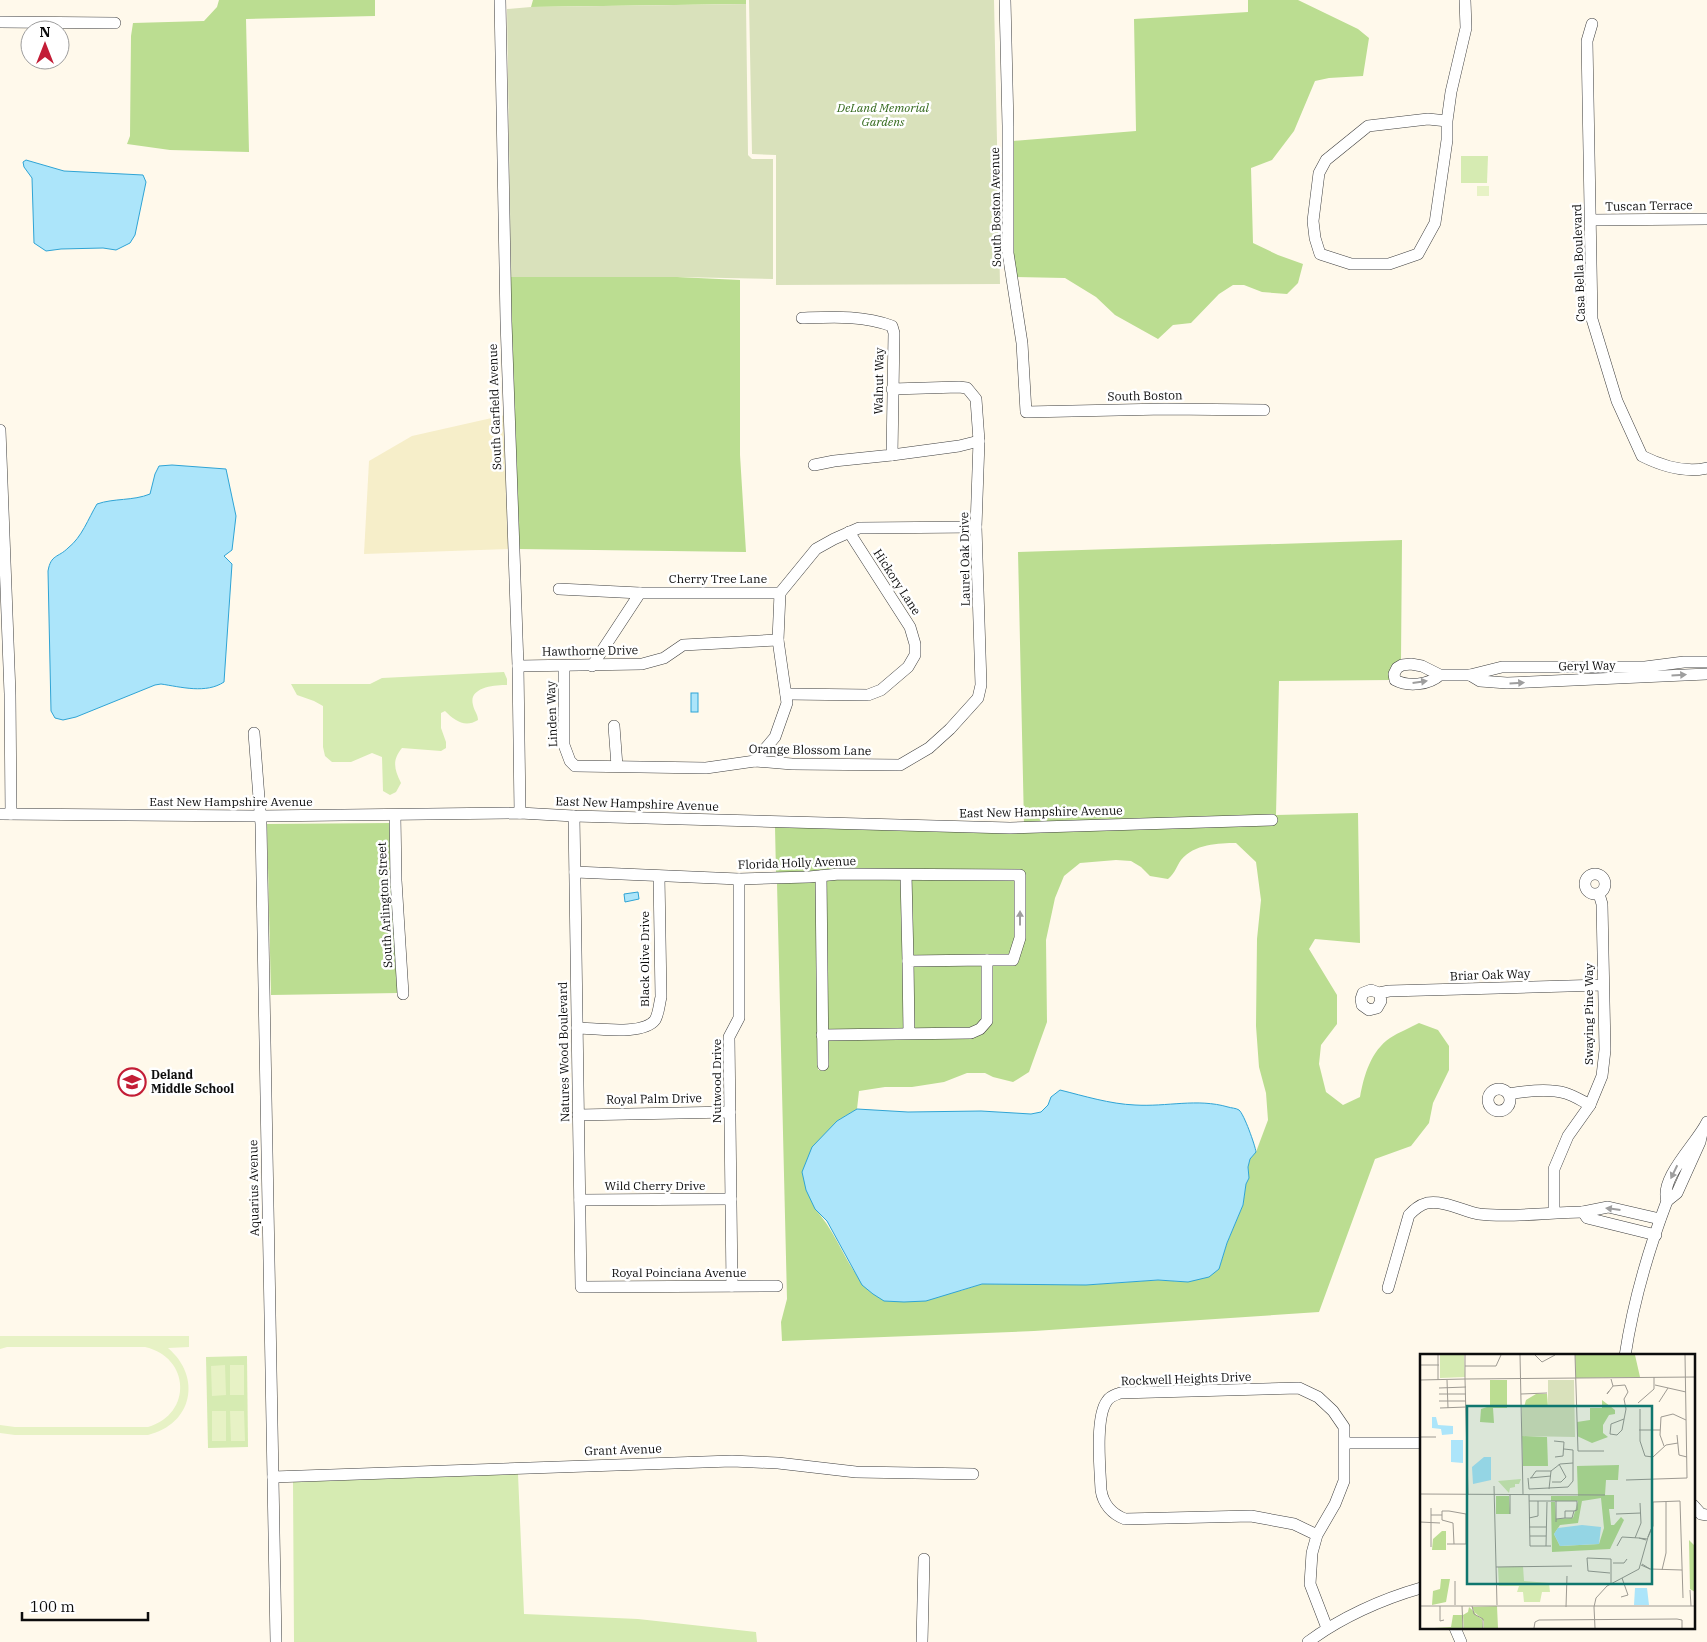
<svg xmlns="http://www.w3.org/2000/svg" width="1707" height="1642" font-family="'IBM Plex Serif',serif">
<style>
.farmland{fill:#f6eec9}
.green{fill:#d6ebb2}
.forest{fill:#bbdd91;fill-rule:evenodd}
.cemetery{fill:#d9e1bb}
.pitch{fill:#e7f2c5}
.water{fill:#ace5fa;stroke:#2fa4d5}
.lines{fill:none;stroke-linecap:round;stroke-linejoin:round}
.minor-casing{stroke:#3f3f3f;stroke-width:12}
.minor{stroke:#fff;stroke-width:11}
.oneway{fill:#9e9e9e}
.labels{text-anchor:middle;stroke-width:5;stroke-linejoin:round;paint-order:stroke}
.park-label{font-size:12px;font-style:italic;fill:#316719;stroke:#fff}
.street-label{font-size:12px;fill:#0c0c0c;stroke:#fff}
.poi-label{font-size:12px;font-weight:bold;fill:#0c0c0c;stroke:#fff;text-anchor:start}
.inset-road{fill:none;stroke:#9e9a92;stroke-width:1}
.view{fill:#0f766e;fill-opacity:0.15;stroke:#0f766e;stroke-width:2.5}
.inset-edge{fill:none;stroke:#0c0c0c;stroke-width:2.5}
</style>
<rect width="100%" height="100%" fill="#fff9eb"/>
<polygon class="farmland" points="505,415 509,549 364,554 369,461 412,436"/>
<g class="green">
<polygon points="1461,156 1488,156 1487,183 1461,183"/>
<path d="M504,672L507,679V685C495,685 468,687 473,705C474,711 478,714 478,720C465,728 455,721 445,711L441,713V728L446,742V748L441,751L402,748C392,760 394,769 401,783L396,792L390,795L383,791L382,757L372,753L351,762H332L325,756L323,747V706L314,701L297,695L291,684H370L382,678Z"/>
<polygon points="247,1356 248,1447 208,1448 206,1357"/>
<polygon points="518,1474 524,1614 638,1619 756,1632 757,1642 294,1642 293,1482"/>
</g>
<g class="forest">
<polygon points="219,0 375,0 375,16 246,19 249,152 170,150 127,144 130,136 131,36 133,23 204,21 217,7"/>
<polygon points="533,0 746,0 746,4 531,7"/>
<polygon points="1248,0 1298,0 1358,29 1369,38 1363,76 1329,78 1315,81 1294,131 1272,160 1251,168 1253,243 1278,255 1303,264 1298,283 1287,294 1262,292 1244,285 1233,285 1219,294 1191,323 1173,325 1158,339 1115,315 1096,297 1065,278 1016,277 1013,252 1013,141 1136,131 1134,19 1248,12"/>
<polygon points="511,277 677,277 740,280 740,455 746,552 518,549 511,341"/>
<path d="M1402,540L1401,660L1391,680L1279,681L1276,815L1358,813L1360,943L1315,939L1309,949L1337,995V1024L1321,1045L1319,1064L1326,1092L1343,1105L1360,1097C1364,1075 1371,1051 1390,1038C1399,1032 1410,1028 1419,1023L1438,1030L1449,1046V1070L1433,1103L1429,1123L1411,1146L1375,1159L1319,1312L1034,1331L782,1341L781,1322L787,1299L777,883L817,881L818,1070H826L827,1039L982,1033L991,965L1015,966L1024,939V870L776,873L775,827L1024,824L1018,552ZM1236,843L1256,862L1261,900L1257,939L1256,1026L1259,1067L1266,1093L1268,1120L1256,1152L1250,1159L1248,1167L1249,1178L1246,1183L1243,1205L1227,1243L1219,1269L1188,1282L1158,1280L1086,1285L982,1284L960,1291L873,1294C847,1271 839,1235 815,1209L837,1121L857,1109L859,1091L885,1087H912L944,1082L967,1073H985L993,1077L1013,1082L1029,1072L1047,1022L1046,940L1055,898L1064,876L1080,863L1116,860L1131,861L1141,867L1150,876L1168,879C1176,872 1176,867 1181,860C1194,844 1219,843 1236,843Z"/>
<polygon points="391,823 399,993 271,995 267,824"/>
<polygon points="840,879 902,880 905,1029 826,1030 825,880"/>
<polygon points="1015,879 1015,937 1009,955 912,956 910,880"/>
<polygon points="982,965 982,1019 978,1025 970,1029 913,1029 912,966"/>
</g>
<g class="cemetery">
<polygon points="749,0 994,0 1000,284 776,285 776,155 752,154"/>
<polygon points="746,4 748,155 752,159 773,159 773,279 677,277 511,277 507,9 531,7"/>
</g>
<g class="pitch">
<rect x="1477" y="186" width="12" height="10"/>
<path d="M0,1336H189V1347L168,1348C202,1377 193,1424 148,1435H15L0,1433V1425L15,1427H148C193,1414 190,1357 145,1347H7L0,1349Z"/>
<polygon points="225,1365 226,1395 212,1396 211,1366"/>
<rect x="230" y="1365" width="14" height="30"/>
<rect x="212" y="1411" width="14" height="30"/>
<polygon points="230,1411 244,1411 245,1441 231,1441"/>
</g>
<g class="water">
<polygon points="26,160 64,171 143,175 146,182 135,235 130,243 116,250 103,248 61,249 46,251 34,243 32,178 24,167 23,162"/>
<path d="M172,465L226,469L236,516L232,550L224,556L232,564L224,682C206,694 181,687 161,684L155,685L76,717L63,720L55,718L51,711L48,571C51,554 58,558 68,548C82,537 88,519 97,504C114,498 133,501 150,494L155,474L159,466Z"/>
<rect x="691" y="693" width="7" height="19"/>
<polygon points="638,892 639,899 625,902 624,894"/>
<path d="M1060,1090C1084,1096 1110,1104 1135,1105C1167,1107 1197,1098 1228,1107C1231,1108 1236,1108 1239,1110C1244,1114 1255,1145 1256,1152L1250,1159L1248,1167L1249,1178L1246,1184L1243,1205L1227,1243L1219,1269L1209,1277L1188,1282L1158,1280L1086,1285L982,1284L926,1301L904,1302L884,1301L873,1294L862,1285L827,1221L815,1209L806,1190L802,1172L812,1147L837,1121L857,1109L908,1112L981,1111L1031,1114L1041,1112L1048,1105L1051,1097Z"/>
</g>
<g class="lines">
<g class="minor-casing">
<g id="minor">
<polyline points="500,0 506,321 518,666 520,813"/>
<polyline points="1005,0 1008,126 1008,253 1022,343 1026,412 1165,409 1264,410"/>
<polyline points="0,22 115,23"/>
<path d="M1592,24L1587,41L1592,319L1617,401L1642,456C1662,466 1685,473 1707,468"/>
<polyline points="1447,121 1428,119 1368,126 1326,160 1319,173 1313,221 1315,238 1320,254 1351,264 1389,264 1418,254 1435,223 1447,140 1447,121 1451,92 1466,28 1465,0"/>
<polyline points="1591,220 1707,219"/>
<path d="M802,318C832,317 863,315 892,326L894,333L892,455L834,461L814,465"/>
<polyline points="0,430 10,694 11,814"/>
<polyline points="892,455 959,446 979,441"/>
<polyline points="559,589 640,593"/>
<polyline points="518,666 642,664 664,658 683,645 778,640"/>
<polyline points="564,666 564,745 570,761 575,766 706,768 755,761 792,764 900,765 929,748 950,729 978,698 981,685 976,527 979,441 976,399 967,388 959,387 892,389"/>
<polyline points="592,666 640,593 780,593 816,549 834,539 859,528 976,527"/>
<path d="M1440,675C1429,685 1408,687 1395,680L1394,674L1397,668L1402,665L1411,664L1422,666L1440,675H1470L1502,667H1645L1684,662H1707"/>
<polyline points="1470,675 1480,681 1507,683 1707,674"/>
<polyline points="786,694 868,695 881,690 908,667 915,655 915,644 910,627 849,532"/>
<polyline points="614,726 617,766"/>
<polyline points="254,733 261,824 276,1642"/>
<polyline points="755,761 775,737 787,703 778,640 780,593"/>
<polyline points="0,814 261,816 520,813 574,816 1010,828 1272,820"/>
<polyline points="395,815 396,880 403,994"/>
<polyline points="574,816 581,1287 777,1286"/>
<polyline points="575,872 739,879 809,877 839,874 1020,875 1020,938 1013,960 987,960"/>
<circle cx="1595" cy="884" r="10"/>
<polyline points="906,875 908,961"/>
<polyline points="821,876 823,1065"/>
<polyline points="1379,993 1381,1001 1377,1008 1369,1010 1362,1005 1361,999 1363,993 1371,990 1379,993 1389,991 1603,985"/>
<path d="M577,1028C595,1028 643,1036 655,1020C659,1013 659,1005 661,997L659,876"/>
<polyline points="822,1035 971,1033 980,1029 987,1021 987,960 908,961 909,1034"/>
<circle cx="1499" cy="1100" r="11"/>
<path d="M1509,1094C1526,1091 1547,1088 1565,1093C1573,1095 1582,1101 1590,1105"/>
<polyline points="578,1115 730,1112"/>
<path d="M1702,1133L1700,1142L1677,1193L1667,1201C1659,1178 1697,1143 1707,1122"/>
<polyline points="580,1200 731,1199"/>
<polyline points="1554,1212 1554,1169 1568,1136 1590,1105 1602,1076 1605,1050 1602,904 1599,894"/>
<polyline points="1656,1235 1587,1218 1583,1212 1608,1207 1660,1219"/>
<polyline points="732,1286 729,1037 739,1018 739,879"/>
<path d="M1388,1288L1409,1215C1414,1210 1419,1205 1427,1203C1444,1200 1463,1211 1479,1214C1511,1218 1550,1212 1583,1212"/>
<path d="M1625,1356C1633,1303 1648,1251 1667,1201"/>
<polyline points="1345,1443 1421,1443"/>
<polyline points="273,1477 732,1461 778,1463 856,1472 973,1474"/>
<polyline points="1693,1505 1701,1514 1707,1515"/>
<path d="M1317,1535L1294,1524L1251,1516L1125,1519C1112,1514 1103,1504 1101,1490C1100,1469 1095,1417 1107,1401C1110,1396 1115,1395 1120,1393L1299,1388L1318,1397L1333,1411L1344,1427V1481L1335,1504L1317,1535L1312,1553L1310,1584L1327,1628"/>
<polyline points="1455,1628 1461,1642"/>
<polyline points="922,1642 924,1559"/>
<path d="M1308,1642C1340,1618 1382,1599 1421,1588"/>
</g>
</g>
<use href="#minor" class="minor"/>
</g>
<defs><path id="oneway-solid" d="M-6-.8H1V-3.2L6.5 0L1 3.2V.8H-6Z" transform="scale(1.25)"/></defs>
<g class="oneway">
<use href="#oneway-solid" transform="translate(1679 675) rotate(-3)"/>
<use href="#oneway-solid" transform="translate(1420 682) rotate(-8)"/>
<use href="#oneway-solid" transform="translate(1517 683) rotate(-4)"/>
<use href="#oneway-solid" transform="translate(1020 918) rotate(-90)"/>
<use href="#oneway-solid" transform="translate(1674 1172) rotate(116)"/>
<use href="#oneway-solid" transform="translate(1613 1209) rotate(-173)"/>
</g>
<defs>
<g id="school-ring" transform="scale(1.4375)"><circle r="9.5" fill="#fff" stroke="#c31d36" stroke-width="1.5"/><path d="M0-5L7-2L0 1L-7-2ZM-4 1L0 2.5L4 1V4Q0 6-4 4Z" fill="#c31d36"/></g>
</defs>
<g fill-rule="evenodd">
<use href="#school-ring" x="132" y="1082"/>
</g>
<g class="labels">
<g class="park-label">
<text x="883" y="112">DeLand Memorial<tspan x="883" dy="14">Gardens</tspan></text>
</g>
<g class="street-label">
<text transform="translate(1649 206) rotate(-1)" y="4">Tuscan Terrace</text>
<text transform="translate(996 207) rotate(-91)" y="4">South Boston Avenue</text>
<text transform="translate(1579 263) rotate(-92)" y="4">Casa Bella Boulevard</text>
<text transform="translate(879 381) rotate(-89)" y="4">Walnut Way</text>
<text transform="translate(1145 396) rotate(-1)" y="4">South Boston</text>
<text transform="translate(495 407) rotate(-92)" y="4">South Garfield Avenue</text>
<text transform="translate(965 559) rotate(-91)" y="4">Laurel Oak Drive</text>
<text x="718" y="583">Cherry Tree Lane</text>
<text transform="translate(897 582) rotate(57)" y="4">Hickory Lane</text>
<text transform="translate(590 651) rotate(-1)" y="4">Hawthorne Drive</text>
<text transform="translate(1587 666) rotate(-1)" y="4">Geryl Way</text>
<text transform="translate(552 714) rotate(-92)" y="4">Linden Way</text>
<text transform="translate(810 750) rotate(1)" y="4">Orange Blossom Lane</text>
<text x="231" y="806">East New Hampshire Avenue</text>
<text transform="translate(637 804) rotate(2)" y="4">East New Hampshire Avenue</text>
<text transform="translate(1041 812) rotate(-1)" y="4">East New Hampshire Avenue</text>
<text transform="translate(797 863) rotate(-2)" y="4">Florida Holly Avenue</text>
<text transform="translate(385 905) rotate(-93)" y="4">South Arlington Street</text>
<text transform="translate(645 959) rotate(-90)" y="4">Black Olive Drive</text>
<text transform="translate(1490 975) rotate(-2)" y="4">Briar Oak Way</text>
<text transform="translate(1589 1014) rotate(-90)" y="4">Swaying Pine Way</text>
<text transform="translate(564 1052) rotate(-91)" y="4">Natures Wood Boulevard</text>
<text transform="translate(717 1081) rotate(-90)" y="4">Nutwood Drive</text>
<text transform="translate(654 1099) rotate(-1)" y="4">Royal Palm Drive</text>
<text x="655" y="1190">Wild Cherry Drive</text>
<text transform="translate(254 1188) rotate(-91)" y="4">Aquarius Avenue</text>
<text x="679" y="1277">Royal Poinciana Avenue</text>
<text transform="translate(1186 1379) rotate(-2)" y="4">Rockwell Heights Drive</text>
<text transform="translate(623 1450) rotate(-2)" y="4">Grant Avenue</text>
</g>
<g class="poi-label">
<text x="151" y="1079">Deland<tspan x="151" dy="14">Middle School</tspan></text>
</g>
</g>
<g transform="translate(1420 1354)">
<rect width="275" height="275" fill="#fff9eb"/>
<path d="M20,1H44L45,23L20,24ZM101,125L99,130H95V133L90,134L89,139L78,127ZM103,212L104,227L129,229L130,238H122L120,248H104L103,238H97L99,232H79L78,213Z" fill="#d6ebb2"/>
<path d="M155,1H215L220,23L156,24ZM70,26H87V54H73L74,69L60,68L61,55L70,52ZM116,40H127L128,53H104L106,46ZM182,46L195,56V60L189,61L183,71V79L188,83L172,89L157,82V68L170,66V54H182ZM102,82L127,83L128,112H103ZM199,111L198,126H186L185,141H194V155H189L191,171H194L201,163L204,166L190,195L132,198L131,148H135L136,165L153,164L158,147H131V142H158L157,112ZM181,144L184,174L179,190L140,192L134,180L140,171L158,169L162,147ZM76,142H89L90,160H76ZM22,177H26V196H12L13,185ZM269,186L275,192V238L270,235ZM21,225H30L26,248L12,251L13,237L20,235ZM77,252L78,274H64V267L56,261L52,253ZM49,253L62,265L63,274H44L43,261L48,258ZM33,261H42L43,274H14L31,273Z" fill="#bbdd91" fill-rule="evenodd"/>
<path d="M128,26H154L155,83L102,82V53H128Z" fill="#d9e1bb"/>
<path d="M12,63H16L18,71L33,72V80L22,81L21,75L12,74ZM31,86H43V109L31,108ZM64,103H71V126L53,130L52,113ZM162,171L181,173L179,190L140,192L134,180L138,174ZM215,234H227L229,251H214Z" fill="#ace5fa"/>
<path class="inset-road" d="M18,1V26M100,1L103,140M115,1L122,8L135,1M155,1L158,97H184M0,11H19M45,12H76L81,1M0,26L45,25V1M27,26L28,54M235,31L266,38M193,32L205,31L208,38L204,45L206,55L202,76L197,81L190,80L191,70L204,65M19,34L46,33M189,37L187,40L193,32L191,25M19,40H46M101,40L127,39M19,47H46M239,48L248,34M218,49L234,35V23M20,54L46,53M220,55V87L225,102L233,103L246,91L258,89M219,76H240M257,81L259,101L267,103M0,83H16M134,87L144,88L143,102L135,103M244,92L240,81L241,63L253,60L266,66M108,124L109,135L148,133L153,127V96L144,95M110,124L131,122M111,124L116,117H131L140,110L153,109M206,126L267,124L265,1M132,128H141L146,123L139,110M74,132L77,251M129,135L131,117M0,140L185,141M48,141L45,25L275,23M90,141V160M109,141L110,192H131M109,147H157V156L154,157M136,147V168M11,154V193M196,160L221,159M11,161H22V157H29L46,160V190H27M22,161V166L33,169L34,190M109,164L118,162V147M136,165L145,164H152L154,157H145V164M0,168L20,169M109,173H126M231,175L228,183L233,172V148L260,147L263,244M110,182H126M215,184L221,169L220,149M226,186L219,184L227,185M126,192L127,148M197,192L202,183L219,184M193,209H204L207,205M221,211L230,215L222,210M76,213L152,212M230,215L262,216M242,216L246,199V147M190,219L168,217L167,204L191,205V229M35,227V251M270,236L271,252M201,243L208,241L202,224M0,252H275M20,252V267L24,266M42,252L43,274M52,252L54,260L63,265V274M146,253L147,222M174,253L176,244L187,232L219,215L228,183M174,253L175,274M114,274L115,268L119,266L257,265L262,266V274"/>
<path class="view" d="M47,52H232V230H47Z"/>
<rect width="275" height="275" class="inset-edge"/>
</g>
<g transform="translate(45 45)"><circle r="24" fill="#ffffff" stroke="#9e9e9e"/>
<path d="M0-4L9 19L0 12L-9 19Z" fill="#c31d36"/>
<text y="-8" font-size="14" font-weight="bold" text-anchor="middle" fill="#0c0c0c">N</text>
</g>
<path d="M22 1612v8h126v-8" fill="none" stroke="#0c0c0c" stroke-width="2.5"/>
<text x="30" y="1612" font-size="15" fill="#0c0c0c" stroke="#ffffff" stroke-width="4" paint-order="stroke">100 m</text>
</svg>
